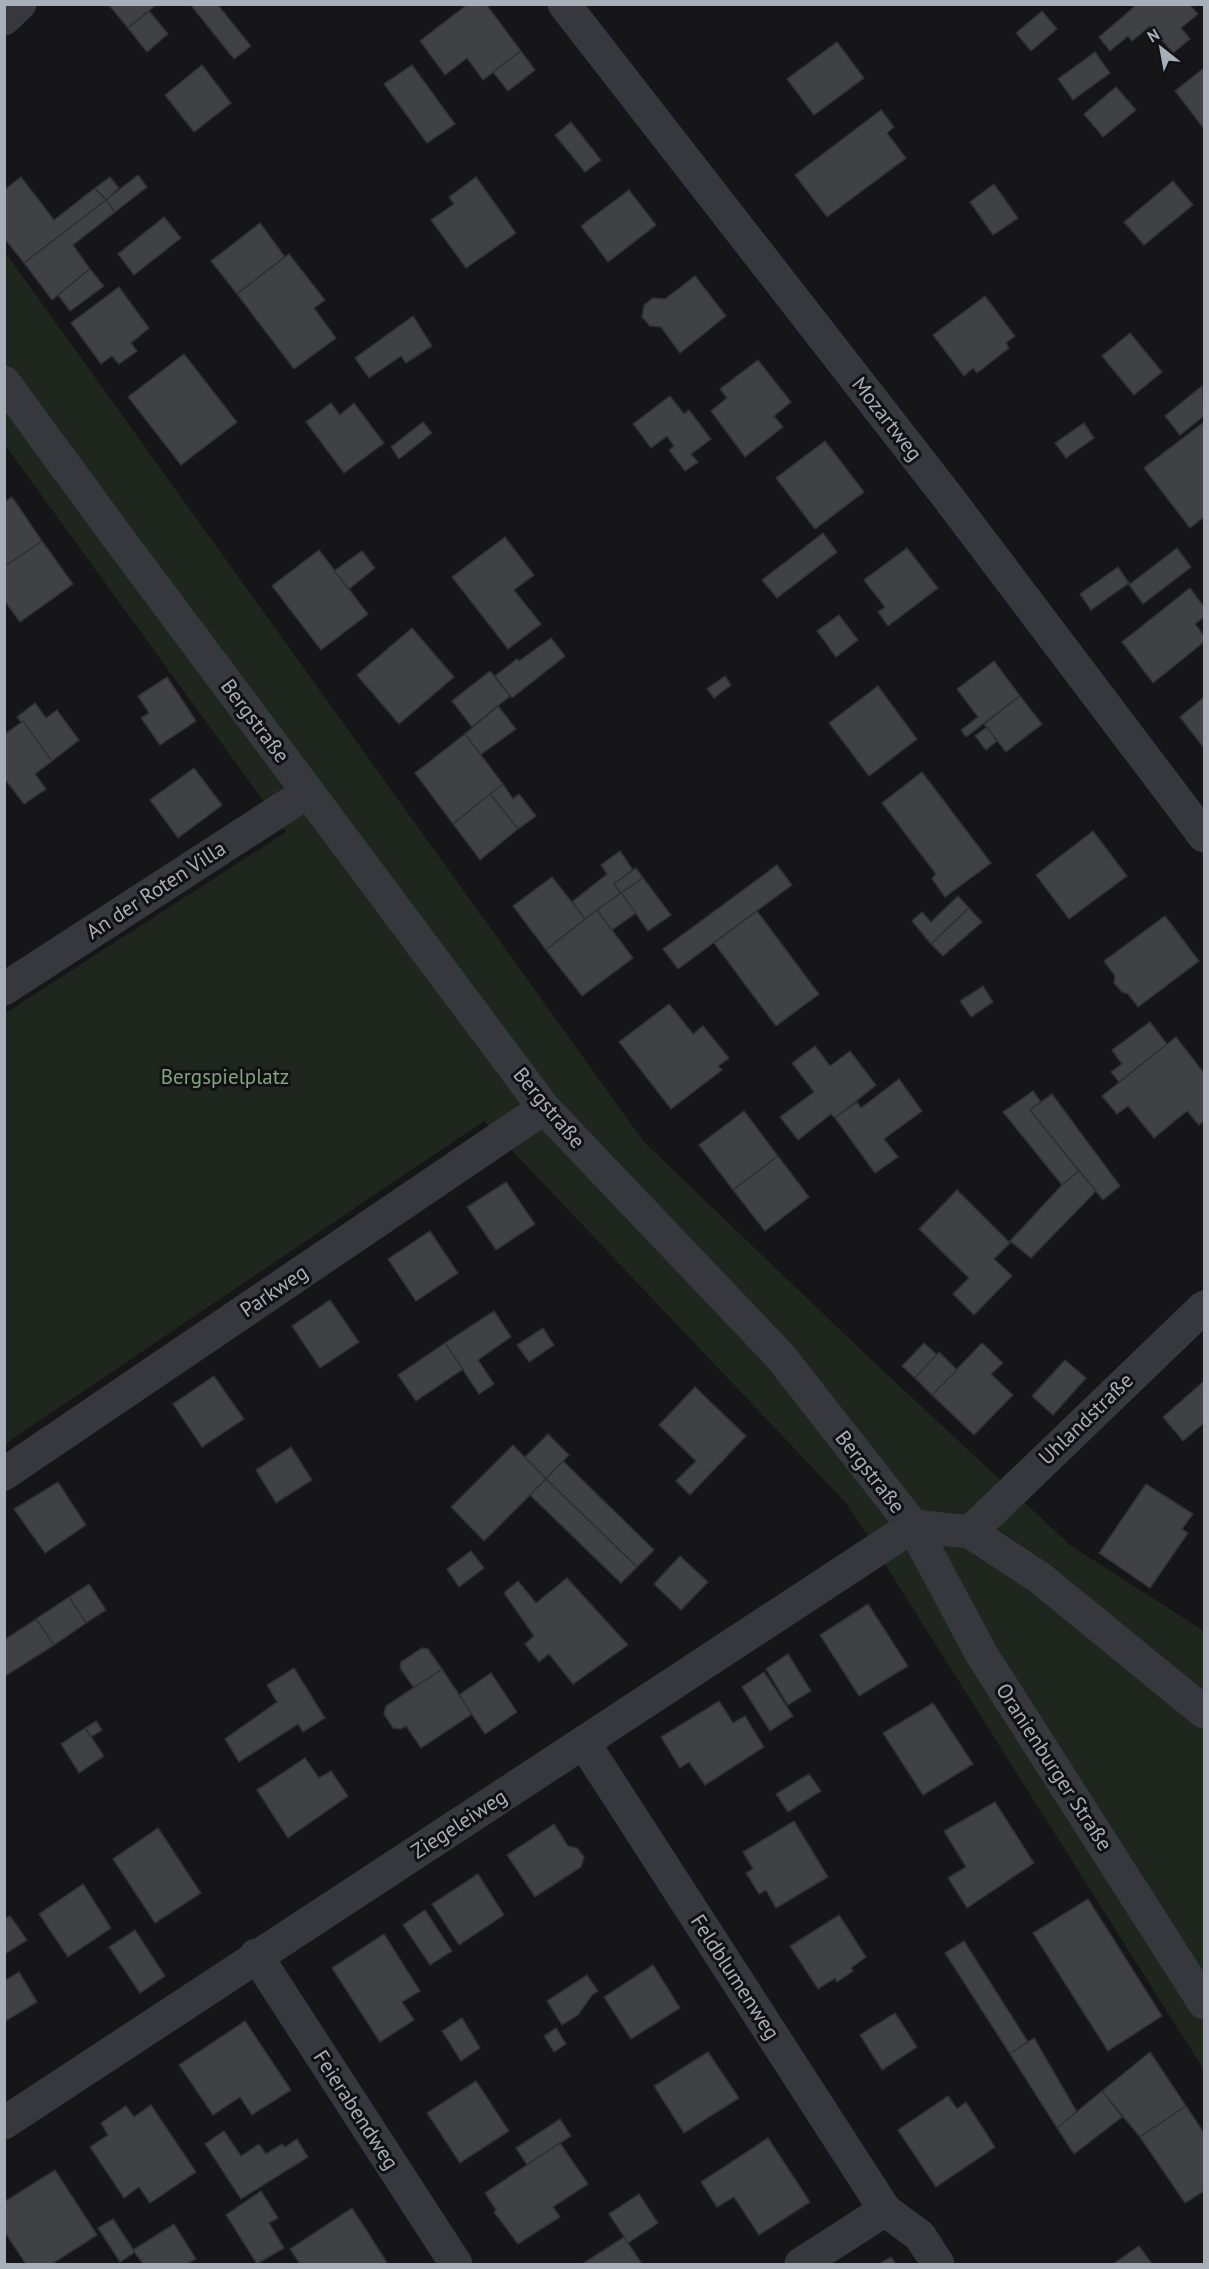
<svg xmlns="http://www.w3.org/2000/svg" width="1209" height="2269" font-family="'PT Sans',sans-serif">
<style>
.green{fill:#1e261e}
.building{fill:#404145;stroke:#303034;stroke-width:1.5}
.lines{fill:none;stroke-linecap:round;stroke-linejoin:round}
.minor{stroke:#37383d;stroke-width:33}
.labels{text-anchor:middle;stroke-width:6;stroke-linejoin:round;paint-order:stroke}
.street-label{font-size:21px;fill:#a7afb9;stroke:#111113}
.park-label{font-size:21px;fill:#7fa57d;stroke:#111113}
</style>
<rect width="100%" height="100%" fill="#161618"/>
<polygon class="green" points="5,252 644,1142 861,1350 1070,1545 1204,1631 1204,2070 847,1504 484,1121 5,1444 4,1014 286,832 5,445"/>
<g class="building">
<polygon points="108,4 157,4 128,28"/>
<polygon points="190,4 217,4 251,46 234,59"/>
<polygon points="468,4 486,4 521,51 483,80 467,58 445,75 420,41"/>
<polygon points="1189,4 1198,14 1181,28 1190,39 1173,53 1150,26 1132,41 1128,36 1110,51 1099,37 1134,7 1132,4"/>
<polygon points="149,11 168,34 147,52 128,28"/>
<polygon points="1042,11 1057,29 1031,51 1016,33"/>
<polygon points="837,42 864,78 814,115 787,79"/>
<polygon points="521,51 535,70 508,91 493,72"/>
<polygon points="1095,52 1110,73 1073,100 1058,79"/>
<polygon points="202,65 231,103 194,132 165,95"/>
<polygon points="412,65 455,124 427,143 384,84"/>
<polygon points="1204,68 1204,129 1175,91"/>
<polygon points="1116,87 1136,110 1103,137 1084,114"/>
<polygon points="881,110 894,127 887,133 906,158 827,217 795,175"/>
<polygon points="571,122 601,160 585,172 555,135"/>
<polygon points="138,175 147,187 115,212 106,200"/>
<polygon points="21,177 54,220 95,188 106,200 24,263 4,238 4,190"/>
<polygon points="110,177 119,188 106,200 95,188"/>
<polygon points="476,177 516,233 466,268 431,220 454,204 449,197"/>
<polygon points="1173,181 1193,205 1144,245 1124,222"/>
<polygon points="994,184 1018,218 993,235 970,202"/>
<polygon points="629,190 656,225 608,262 581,226"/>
<polygon points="106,200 115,212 73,245 90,269 52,300 24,263"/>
<polygon points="164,217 181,238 134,275 118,254"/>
<polygon points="260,223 285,257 237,294 211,261"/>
<polygon points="289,254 325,300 314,308 336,338 294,369 237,294"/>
<polygon points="90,269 104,286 70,311 58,295"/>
<polygon points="695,276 726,316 680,353 661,327 650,326 642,317 644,305 653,298 665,299"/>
<polygon points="119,287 149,328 131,343 137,351 119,364 112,356 101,364 71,323"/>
<polygon points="985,296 1015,336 1006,343 1009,348 977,373 973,368 964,376 933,335"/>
<polygon points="413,316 432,346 406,363 401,356 369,378 355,358"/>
<polygon points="1130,333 1162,372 1134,395 1102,356"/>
<polygon points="184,354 237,422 181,465 128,397"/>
<polygon points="758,360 791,402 774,416 783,427 745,457 711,411 727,398 720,389"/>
<polygon points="1202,386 1204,416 1180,435 1165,416"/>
<polygon points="670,396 684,414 689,410 711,439 691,454 698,462 685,471 669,450 674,446 667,436 651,448 633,424"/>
<polygon points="331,403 340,415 354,403 384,443 344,473 306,422"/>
<polygon points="423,422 432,433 399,459 391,447"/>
<polygon points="1204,422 1204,517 1190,528 1144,468"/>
<polygon points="1084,423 1094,438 1066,458 1055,443"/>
<polygon points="825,441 864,492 815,529 776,478"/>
<polygon points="12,497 42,541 4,567 4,502"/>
<polygon points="823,533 837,552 777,598 762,580"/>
<polygon points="505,537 534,575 514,590 541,624 508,649 452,577"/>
<polygon points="42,541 73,584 20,622 4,600 4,567"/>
<polygon points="907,548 938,588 888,626 878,612 885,607 864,580"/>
<polygon points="1177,548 1191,567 1143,604 1129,585"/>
<polygon points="319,550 368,614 321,650 272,586"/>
<polygon points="362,551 375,568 349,589 334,571"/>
<polygon points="1118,567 1129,583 1091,610 1080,594"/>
<polygon points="1190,588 1204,607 1204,617 1195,624 1204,636 1204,642 1153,683 1122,642"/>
<polygon points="839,615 858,640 836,657 817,631"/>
<polygon points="412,628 454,677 399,724 357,675"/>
<polygon points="551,638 565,656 512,698 495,676 517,659 519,661"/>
<polygon points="994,661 1020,696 966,737 961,730 978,717 957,689"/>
<polygon points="490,671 510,696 472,727 452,701"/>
<polygon points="725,676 731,685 714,698 707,689"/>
<polygon points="167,677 196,721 160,745 141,718 149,713 138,696"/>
<polygon points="878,686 917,739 869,776 829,723"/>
<polygon points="1020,696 1042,724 1006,752 984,724"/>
<polygon points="1204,697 1204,748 1180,717"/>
<polygon points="35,703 46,718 57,710 79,740 52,761 17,717"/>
<polygon points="498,706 516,729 480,755 465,734"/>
<polygon points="23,721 52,761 35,774 46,789 24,804 4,778 4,735"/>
<polygon points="987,727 997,741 986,750 975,736"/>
<polygon points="465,734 503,784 453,824 415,773"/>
<polygon points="194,768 222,805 178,838 150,800"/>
<polygon points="922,772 991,863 945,897 932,879 936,874 882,803"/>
<polygon points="503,784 513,799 519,794 536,816 518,829 490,794"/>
<polygon points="490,794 518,829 480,860 453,824"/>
<polygon points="1093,831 1127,876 1069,919 1036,875"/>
<polygon points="620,851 633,870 614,884 621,893 585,919 572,902 607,874 601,865"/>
<polygon points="777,865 792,885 678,969 663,949"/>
<polygon points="636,868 643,878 621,893 614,884"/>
<polygon points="552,877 585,919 546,950 513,906"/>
<polygon points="643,878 671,915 648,931 621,893"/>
<polygon points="621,893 636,913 612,930 597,910"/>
<polygon points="958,896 969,908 931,944 912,921 922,912 931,922"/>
<polygon points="969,908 982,922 943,956 931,944"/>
<polygon points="597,910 633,958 582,996 546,950"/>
<polygon points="757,911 819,994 776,1026 714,943"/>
<polygon points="1165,916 1199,961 1138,1007 1128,994 1122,992 1114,983 1115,976 1104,961"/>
<polygon points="983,986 993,1002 971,1017 960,1001"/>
<polygon points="669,1004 693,1034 703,1026 729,1058 718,1066 722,1070 671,1109 619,1042"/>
<polygon points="1150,1022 1167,1044 1119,1082 1111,1072 1122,1064 1112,1050"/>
<polygon points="1176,1037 1204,1073 1204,1121 1199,1125 1187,1111 1154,1138 1128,1106 1117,1114 1102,1096"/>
<polygon points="815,1046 830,1066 850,1051 876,1085 835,1118 831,1114 798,1140 780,1117 814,1092 792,1063"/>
<polygon points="899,1079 922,1111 884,1139 898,1157 875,1173 835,1118 857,1102 861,1108"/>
<polygon points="1033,1091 1041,1102 1030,1110 1079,1171 1062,1185 1003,1112"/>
<polygon points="1052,1094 1120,1186 1103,1200 1030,1110"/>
<polygon points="744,1111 778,1156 733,1190 699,1145"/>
<polygon points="778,1156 809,1197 765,1231 733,1190"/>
<polygon points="1079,1171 1096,1191 1031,1258 1010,1241 1062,1185"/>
<polygon points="506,1182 535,1224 496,1250 467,1207"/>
<polygon points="957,1190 1010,1243 994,1259 1012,1276 974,1315 953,1294 969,1278 919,1229"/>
<polygon points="430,1231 458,1273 416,1301 388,1259"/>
<polygon points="330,1300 359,1342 320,1368 292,1326"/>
<polygon points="494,1311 511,1337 478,1360 494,1384 479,1394 445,1343"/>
<polygon points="543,1328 554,1345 529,1362 517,1345"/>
<polygon points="445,1343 463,1369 416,1401 398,1375"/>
<polygon points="924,1343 937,1355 915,1378 902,1366"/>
<polygon points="982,1343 1003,1363 991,1374 1013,1395 974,1435 932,1395"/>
<polygon points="939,1352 957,1370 932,1395 915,1378"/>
<polygon points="1065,1360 1086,1378 1053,1415 1032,1396"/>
<polygon points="214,1376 244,1419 202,1447 173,1404"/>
<polygon points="1204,1381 1204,1423 1183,1441 1163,1417"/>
<polygon points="695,1387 746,1436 690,1495 676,1481 696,1461 659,1425"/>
<polygon points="548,1434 569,1455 546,1479 525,1457"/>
<polygon points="513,1445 546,1479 484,1541 451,1507"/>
<polygon points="291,1447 312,1480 276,1503 256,1470"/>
<polygon points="563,1461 654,1550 637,1567 546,1479"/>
<polygon points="546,1479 637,1567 621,1583 530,1495"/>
<polygon points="58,1482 86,1525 45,1553 14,1509"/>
<polygon points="1146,1484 1193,1514 1182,1529 1188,1533 1150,1588 1099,1553"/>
<polygon points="471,1551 484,1568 459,1587 447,1569"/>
<polygon points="680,1556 708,1582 681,1610 654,1584"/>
<polygon points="567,1578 628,1645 573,1684 549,1654 539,1662 525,1644 534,1636 504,1593 518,1581 536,1603"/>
<polygon points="89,1584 106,1610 86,1623 69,1597"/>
<polygon points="69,1597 86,1623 54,1645 36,1619"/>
<polygon points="868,1604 908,1666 859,1696 820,1635"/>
<polygon points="36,1619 54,1645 4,1677 4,1640"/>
<polygon points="422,1648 428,1649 442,1669 414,1688 400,1668 401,1662"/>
<polygon points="788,1654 811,1691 788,1705 766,1669"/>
<polygon points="294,1668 325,1718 303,1732 298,1724 239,1762 225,1739 277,1702 267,1685"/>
<polygon points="442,1669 472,1714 421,1748 406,1726 401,1729 393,1728 384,1714 386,1706"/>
<polygon points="764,1672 793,1716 770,1731 742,1687"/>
<polygon points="491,1673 517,1712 485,1734 459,1695"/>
<polygon points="719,1701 733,1723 745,1716 764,1747 705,1785 689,1762 680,1768 661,1737"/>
<polygon points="933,1703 973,1764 923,1795 883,1733"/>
<polygon points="96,1721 102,1730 91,1737 85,1728"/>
<polygon points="85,1728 104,1756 79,1773 61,1744"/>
<polygon points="305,1758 319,1778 331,1771 348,1796 288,1838 257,1790"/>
<polygon points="809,1774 821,1791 788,1812 776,1794"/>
<polygon points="995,1802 1034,1863 967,1908 948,1878 966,1867 944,1831"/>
<polygon points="794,1821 828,1877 776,1908 766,1890 759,1894 746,1873 753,1869 743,1852"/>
<polygon points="554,1824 568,1846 577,1848 584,1857 581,1867 535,1897 507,1855"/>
<polygon points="158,1828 201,1893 155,1923 113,1859"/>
<polygon points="478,1874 504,1915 459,1945 432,1904"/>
<polygon points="83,1884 111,1928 68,1957 39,1914"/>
<polygon points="1088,1899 1162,2016 1108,2051 1033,1933"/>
<polygon points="425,1910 452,1951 430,1965 403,1925"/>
<polygon points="839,1915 866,1957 851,1968 853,1971 837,1982 835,1978 818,1989 790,1946"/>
<polygon points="10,1916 27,1940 7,1953 4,1949 4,1919"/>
<polygon points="135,1930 165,1976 140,1993 109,1947"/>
<polygon points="384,1934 420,1991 402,2002 414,2020 380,2042 332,1968"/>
<polygon points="964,1941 1028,2042 1010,2054 945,1953"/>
<polygon points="653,1965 680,2008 631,2039 604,1997"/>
<polygon points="19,1972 37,2002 4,2022 4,1981"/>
<polygon points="587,1975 598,1991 592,1995 578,2015 562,2025 547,2001"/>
<polygon points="895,2013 917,2047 882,2070 860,2035"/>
<polygon points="462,2018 480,2048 461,2061 442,2031"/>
<polygon points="245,2021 291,2090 252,2115 240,2097 213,2115 179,2065"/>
<polygon points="556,2028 566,2044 554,2052 544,2036"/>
<polygon points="1034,2038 1077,2112 1057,2128 1010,2054"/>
<polygon points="708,2052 739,2098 684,2133 654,2086"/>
<polygon points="1150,2052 1186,2106 1140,2137 1102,2091"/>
<polygon points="476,2081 509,2131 460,2163 427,2113"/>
<polygon points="1102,2091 1122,2117 1074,2154 1057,2128"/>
<polygon points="948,2096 957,2109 966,2102 995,2147 936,2187 898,2130"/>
<polygon points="151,2105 196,2172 150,2203 139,2187 124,2198 90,2147 108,2135 101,2123 126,2106 134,2117"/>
<polygon points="1186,2106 1204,2133 1204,2191 1185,2203 1140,2137"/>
<polygon points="560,2119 571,2136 527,2165 516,2148"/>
<polygon points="224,2131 241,2156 259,2144 266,2154 282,2144 285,2147 297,2139 308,2157 241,2199 205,2144"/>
<polygon points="768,2138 810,2202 759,2235 734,2197 717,2207 701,2182"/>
<polygon points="560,2143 588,2184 553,2207 560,2217 518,2244 494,2212 496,2210 485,2193"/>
<polygon points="55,2170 97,2235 52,2264 26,2264 4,2231 4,2202"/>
<polygon points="261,2191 278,2218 269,2223 284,2248 257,2264 226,2215"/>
<polygon points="639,2194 658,2223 628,2243 609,2214"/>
<polygon points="352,2208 388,2264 300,2264 290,2249"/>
<polygon points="113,2219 135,2252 120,2262 98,2228"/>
<polygon points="174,2224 196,2259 187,2264 143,2264 133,2250"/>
<polygon points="624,2237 642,2264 582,2264"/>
<polygon points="1139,2246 1152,2264 1113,2264"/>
<polygon points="891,2257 896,2264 879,2264"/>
</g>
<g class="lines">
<g class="minor">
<polyline points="564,4 950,500 1204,836"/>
<polyline points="4,19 20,4"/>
<polyline points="4,382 116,535 544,1108 780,1356 913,1526 982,1655 1204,2003"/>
<polyline points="4,989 308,792"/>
<polyline points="4,1474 544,1108"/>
<polyline points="913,1526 970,1532 1040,1578 1204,1712"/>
<polyline points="970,1532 1204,1307"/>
<polyline points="584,1743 885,2210"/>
<polyline points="256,1955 456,2264"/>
<polyline points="4,2123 913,1526"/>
<polyline points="801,2264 885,2210 920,2236 938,2264"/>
</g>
</g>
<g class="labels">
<g class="street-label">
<text transform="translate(887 419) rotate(52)" y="7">Mozartweg</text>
<text transform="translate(255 721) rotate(53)" y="7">Bergstraße</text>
<text transform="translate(156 890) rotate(-33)" y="7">An der Roten Villa</text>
<text transform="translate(549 1108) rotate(50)" y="7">Bergstraße</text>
<text transform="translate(274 1291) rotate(-34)" y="7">Parkweg</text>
<text transform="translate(1086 1419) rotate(-44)" y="7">Uhlandstraße</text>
<text transform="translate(870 1472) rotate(52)" y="7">Bergstraße</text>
<text transform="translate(1054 1767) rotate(57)" y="7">Oranienburger Straße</text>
<text transform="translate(459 1824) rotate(-33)" y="7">Ziegeleiweg</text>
<text transform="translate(735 1977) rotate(57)" y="7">Feldblumenweg</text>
<text transform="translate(356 2110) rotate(57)" y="7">Feierabendweg</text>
</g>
<g class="park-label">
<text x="225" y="1084">Bergspielplatz</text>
</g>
</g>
<rect width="1209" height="2269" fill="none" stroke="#a7afb9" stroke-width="12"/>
<g transform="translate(1161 48) rotate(329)" stroke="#111113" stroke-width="4.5" paint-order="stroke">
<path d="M0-4.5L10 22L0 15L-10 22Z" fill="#a7afb9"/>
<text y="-9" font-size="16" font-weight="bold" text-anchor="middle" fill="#a7afb9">N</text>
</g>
</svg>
